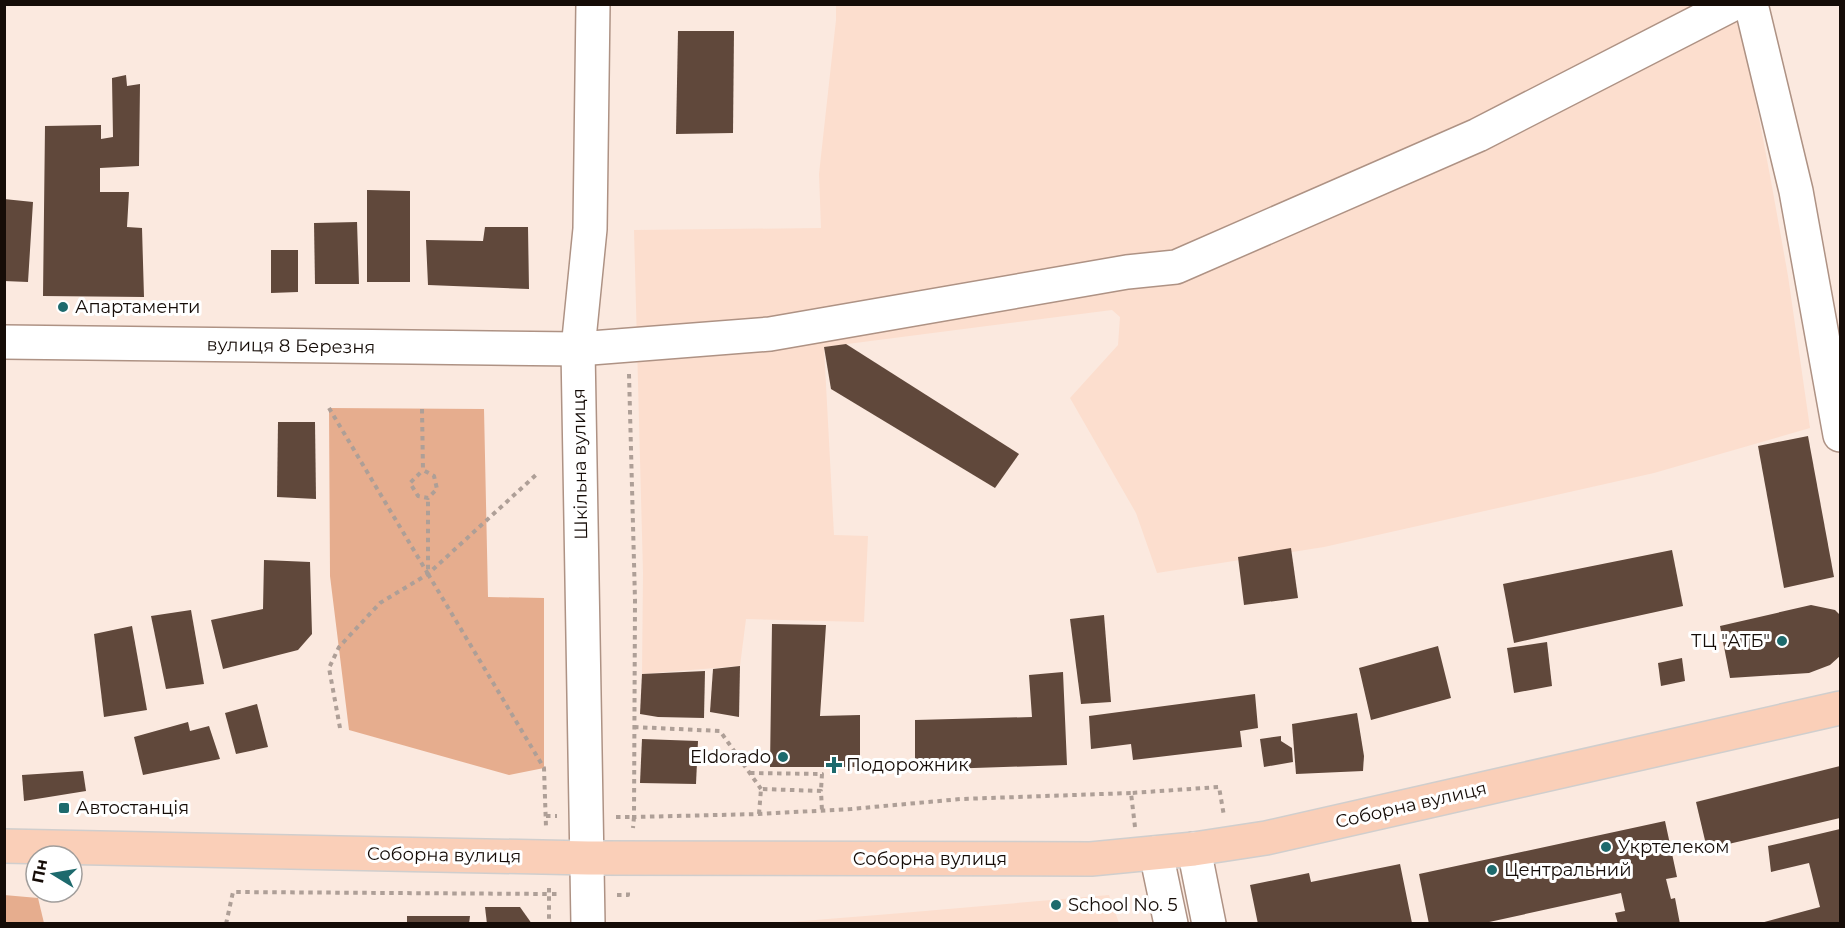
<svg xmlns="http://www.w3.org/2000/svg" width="1845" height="928" font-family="Montserrat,sans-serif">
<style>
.built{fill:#fcdece}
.green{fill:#e6ad8e}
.building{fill:#60483b}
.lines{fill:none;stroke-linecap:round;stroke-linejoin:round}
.minor-casing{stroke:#ae9284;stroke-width:36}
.major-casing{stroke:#d0cecd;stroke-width:36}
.path{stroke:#ae9f97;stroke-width:4;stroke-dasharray:4.5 4.5;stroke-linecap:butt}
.minor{stroke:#fff;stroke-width:33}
.major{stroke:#facfb8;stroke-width:33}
.poi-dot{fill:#1d6a6d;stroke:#fff;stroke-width:2}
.labels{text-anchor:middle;stroke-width:6;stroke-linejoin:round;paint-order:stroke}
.poi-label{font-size:18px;fill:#150c07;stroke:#fff;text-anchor:start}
.street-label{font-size:18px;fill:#150c07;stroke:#fff}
</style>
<rect width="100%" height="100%" fill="#fbe9df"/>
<g class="built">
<polygon points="836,5 1730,5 1745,44 1771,181 1788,276 1810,428 1654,473 1324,547 1157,573 1136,513 1070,398 1118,345 1120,317 1112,310 824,347 834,535 868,536 864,622 746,619 740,666 642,674 643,573 634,230 821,228 819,174 836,20"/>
<polygon points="1109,895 1119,923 778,923 890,914"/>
</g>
<g class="green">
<polygon points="329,408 484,409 488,597 544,598 544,768 509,775 349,730 330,576"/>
<polygon points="4,895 38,898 44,923 5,923"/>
</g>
<g class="building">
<polygon points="678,31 734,31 733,133 676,134"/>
<polygon points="126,75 127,86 140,84 139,166 100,168 100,192 129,192 127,227 142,228 144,297 43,296 45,126 101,125 101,139 113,137 112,78"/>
<polygon points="367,190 410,191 410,282 367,282"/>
<polygon points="4,199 33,202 28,282 4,281"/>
<polygon points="357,222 359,284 315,284 314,223"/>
<polygon points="485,227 528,227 529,289 428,285 426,240 483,241"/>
<polygon points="271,250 298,250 298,292 271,293"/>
<polygon points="846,344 1019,454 995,488 831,389 824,347"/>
<polygon points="278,422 315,422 316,499 277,497"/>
<polygon points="1808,436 1834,577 1784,588 1758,446"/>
<polygon points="1291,548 1298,598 1244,605 1238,557"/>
<polygon points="1672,550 1683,606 1514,643 1503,584"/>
<polygon points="264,560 310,562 312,634 298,650 223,669 211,620 263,609"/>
<polygon points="1811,605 1835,610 1840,615 1840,656 1830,665 1809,673 1730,678 1720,626"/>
<polygon points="191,610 204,684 166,689 151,616"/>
<polygon points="1104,615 1111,702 1081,704 1070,619"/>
<polygon points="772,624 826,625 820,716 860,715 860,767 770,767"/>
<polygon points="132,626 147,710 104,717 94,634"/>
<polygon points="1547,642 1552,686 1514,693 1507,648"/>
<polygon points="1438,646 1451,698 1371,720 1359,668"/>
<polygon points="1682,658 1685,681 1661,686 1658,663"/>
<polygon points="740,666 739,717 710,712 713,669"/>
<polygon points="705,671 704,718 658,717 640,714 642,674"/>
<polygon points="1063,672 1067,765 915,770 915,720 1032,717 1029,675"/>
<polygon points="1255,694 1258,728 1240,731 1242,747 1133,760 1131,744 1091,749 1089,716"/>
<polygon points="257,704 268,747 236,754 225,713"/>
<polygon points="1357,713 1364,756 1363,771 1296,774 1292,724"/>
<polygon points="188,722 190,731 209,726 220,759 143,775 134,737"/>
<polygon points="1281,736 1281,741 1292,748 1293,762 1264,767 1260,739"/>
<polygon points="642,739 698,741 696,784 640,783"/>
<polygon points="1840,766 1840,818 1707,849 1696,802"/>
<polygon points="83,771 86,791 24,801 22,775"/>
<polygon points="1665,821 1677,877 1666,879 1671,899 1675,898 1680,924 1618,924 1615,913 1625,911 1621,893 1480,924 1429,924 1419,874"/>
<polygon points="1840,829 1840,924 1757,924 1820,907 1809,863 1771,872 1768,846"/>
<polygon points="1400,864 1412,923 1258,924 1250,885 1309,873 1311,882"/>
<polygon points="485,907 520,907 532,924 487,924"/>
<polygon points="407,916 470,916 469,924 407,924"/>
</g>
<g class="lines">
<g class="minor-casing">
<g id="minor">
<polyline points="1751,4 1796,191 1840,435"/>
<polyline points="4,342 578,349 770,334 1127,272 1176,267 1478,135 1733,4"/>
<polyline points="1194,849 1209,924"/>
<polyline points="1156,853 1171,924"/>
<polyline points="588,924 578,349 590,229 593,4"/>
</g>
</g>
<g class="major-casing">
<polyline id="major" points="4,846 588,858 1091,859 1194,849 1266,838 1840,708"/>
</g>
<g class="path">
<polyline points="629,374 635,600 634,817 759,814 851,809 961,799 1131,793"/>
<polyline points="329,408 428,574 428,498"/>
<polyline points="422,409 423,470 434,476 437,489 428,498 418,496 410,483 423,470"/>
<polyline points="428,574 544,768 546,827"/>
<polyline points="634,727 720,731 761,789"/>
<polyline points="340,728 329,668 339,647 380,603 428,574 537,474"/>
<polyline points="750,773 822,774 821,790"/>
<polyline points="759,814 761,789 821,791 822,811"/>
<polyline points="546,816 557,816"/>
<polyline points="616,817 634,817 633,828"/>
<polyline points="1135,827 1131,793 1219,787 1224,816"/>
<polyline points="549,888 549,894 559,894"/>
<polyline points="617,895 628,895 628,889"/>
<polyline points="226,924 233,892 549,894 549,924"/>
</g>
<use href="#minor" class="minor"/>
<use href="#major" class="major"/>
</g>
<g class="poi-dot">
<circle cx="63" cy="307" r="6"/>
<circle cx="1782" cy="641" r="6"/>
<circle cx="783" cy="757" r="6"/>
<path d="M831 756h6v6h6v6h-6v6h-6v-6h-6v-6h6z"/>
<rect x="58" y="802" width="12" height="12" rx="3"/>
<circle cx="1606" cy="847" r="6"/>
<circle cx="1492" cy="870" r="6"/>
<circle cx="1056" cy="905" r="6"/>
</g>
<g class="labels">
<g class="poi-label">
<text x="75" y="313">Апартаменти</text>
<text x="1770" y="647" text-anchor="end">ТЦ "АТБ"</text>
<text x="771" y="763" text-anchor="end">Eldorado</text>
<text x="846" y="771">Подорожник</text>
<text x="76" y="814">Автостанція</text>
<text x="1618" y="853">Укртелеком</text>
<text x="1504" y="876">Центральний</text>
<text x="1068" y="911">School No. 5</text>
</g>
<g class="street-label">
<text transform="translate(291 346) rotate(1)" y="6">вулиця 8 Березня</text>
<text transform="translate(580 464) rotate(-91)" y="6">Шкільна вулиця</text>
<text transform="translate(1411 805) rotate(-13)" y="6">Соборна вулиця</text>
<text transform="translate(444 855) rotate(1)" y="6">Соборна вулиця</text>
<text x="930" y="865">Соборна вулиця</text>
</g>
</g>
<rect width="1845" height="928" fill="none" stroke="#150c07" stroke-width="12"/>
<g transform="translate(54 874) rotate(281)"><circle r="28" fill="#ffffff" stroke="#a19e9c" stroke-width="1.5"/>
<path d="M0-4.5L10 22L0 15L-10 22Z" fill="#1d6a6d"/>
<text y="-9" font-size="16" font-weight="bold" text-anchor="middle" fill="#150c07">Пн</text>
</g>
</svg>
